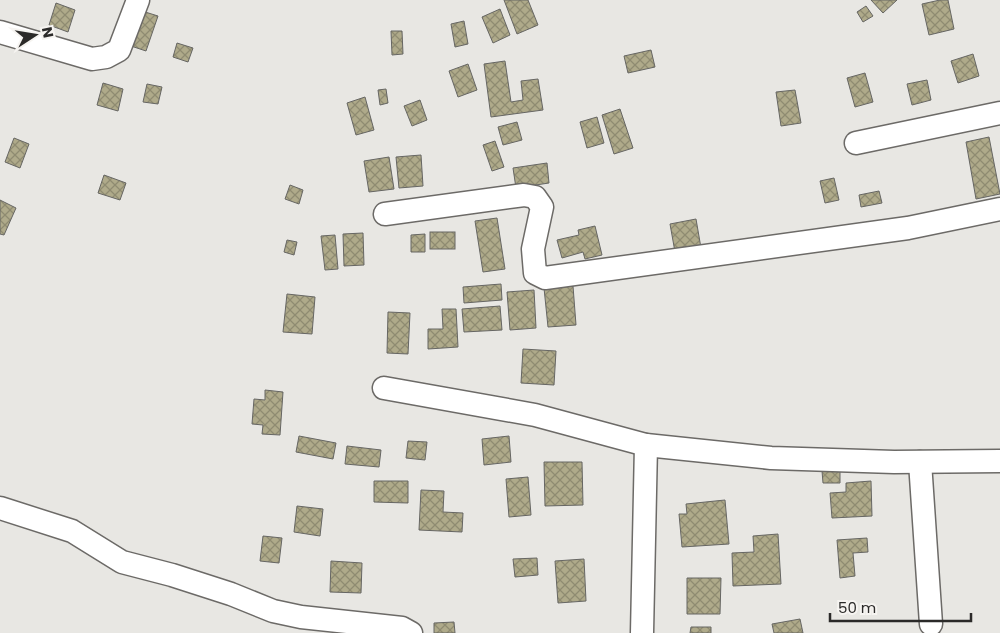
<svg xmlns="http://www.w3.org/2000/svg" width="1000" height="633" font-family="Poppins,sans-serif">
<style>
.building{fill:url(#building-cross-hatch);stroke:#666663}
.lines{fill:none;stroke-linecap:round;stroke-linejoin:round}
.street-casing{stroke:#6c6a67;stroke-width:25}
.street{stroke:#fff;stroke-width:22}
</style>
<defs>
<pattern id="building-cross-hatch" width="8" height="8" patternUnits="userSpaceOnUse" patternTransform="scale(1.25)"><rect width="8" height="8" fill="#afaa8a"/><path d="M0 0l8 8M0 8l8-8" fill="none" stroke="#8f8b71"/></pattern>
</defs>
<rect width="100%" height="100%" fill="#e8e7e3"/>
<g class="building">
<polygon points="504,0 528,0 538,25 517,34"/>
<polygon points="871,0 897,0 883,13"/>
<polygon points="940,0 948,0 954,29 929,35 922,4"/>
<polygon points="56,3 75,10 68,32 49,25"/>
<polygon points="866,6 873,16 863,22 857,12"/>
<polygon points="500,9 510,35 493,43 482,17"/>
<polygon points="142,11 158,16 146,51 131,46"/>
<polygon points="464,21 468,44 455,47 451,24"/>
<polygon points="391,31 402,31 403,54 392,55"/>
<polygon points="177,43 193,48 188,62 173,57"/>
<polygon points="651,50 655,67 628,73 624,56"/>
<polygon points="973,54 979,76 958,83 951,61"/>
<polygon points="505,61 511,102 523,100 521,81 538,79 543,110 491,117 484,64"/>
<polygon points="468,64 477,90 458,97 449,71"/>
<polygon points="865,73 873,102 855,107 847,78"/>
<polygon points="927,80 931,100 912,105 907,84"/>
<polygon points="103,83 123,89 118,111 97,105"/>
<polygon points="147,84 162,87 158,104 143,102"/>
<polygon points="386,89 388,103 380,105 378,90"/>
<polygon points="795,90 801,123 781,126 776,92"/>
<polygon points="365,97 374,130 356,135 347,103"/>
<polygon points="420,100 427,120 412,126 404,106"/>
<polygon points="620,109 633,148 614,154 602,115"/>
<polygon points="597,117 604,143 587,148 580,122"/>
<polygon points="517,122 522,140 503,145 498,127"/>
<polygon points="989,137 1000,194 976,199 966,142"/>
<polygon points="14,138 29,144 20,168 5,162"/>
<polygon points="495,141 504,167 492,171 483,145"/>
<polygon points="421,155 423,186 399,188 396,157"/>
<polygon points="389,157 394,189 369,192 364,161"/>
<polygon points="547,163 549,183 516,188 513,168"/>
<polygon points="104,175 126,183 120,200 98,193"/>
<polygon points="834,178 839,200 825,203 820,181"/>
<polygon points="290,185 303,190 299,204 285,199"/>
<polygon points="879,191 882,203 861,207 859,195"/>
<polygon points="0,200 16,208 4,235 0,234"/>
<polygon points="497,218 505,269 483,272 475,221"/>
<polygon points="696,219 701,248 675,252 670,224"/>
<polygon points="595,226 602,255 585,259 583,252 562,258 557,240 579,235 578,230"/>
<rect x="430" y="232" width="25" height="17"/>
<polygon points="363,233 364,265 344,266 343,234"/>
<polygon points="425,234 425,252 411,252 411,235"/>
<polygon points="335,235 338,269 325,270 321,236"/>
<polygon points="287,240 297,242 294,255 284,252"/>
<polygon points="501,284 502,300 464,303 463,287"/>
<polygon points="573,286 576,325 548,327 544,288"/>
<polygon points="534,290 536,328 510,330 507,292"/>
<polygon points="287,294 315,297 312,334 283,332"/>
<polygon points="500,306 502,330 464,332 462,309"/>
<polygon points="442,309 456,309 458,347 428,349 428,329 443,329"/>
<polygon points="388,312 410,313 408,354 387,353"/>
<polygon points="523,349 556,351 554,385 521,383"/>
<polygon points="265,390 283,392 280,435 262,434 263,425 252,424 254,399 265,400"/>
<polygon points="299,436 336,443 333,459 296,452"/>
<polygon points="509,436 511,462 484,465 482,439"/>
<polygon points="408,441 427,442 425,460 406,458"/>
<polygon points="347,446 381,450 379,467 345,464"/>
<polygon points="544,462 582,462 583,505 545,506"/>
<polygon points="840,470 840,483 823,483 822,471"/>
<polygon points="528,477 531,515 509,517 506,479"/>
<polygon points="374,481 408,481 408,503 374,502"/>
<polygon points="871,481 872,516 832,518 830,493 846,492 846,483"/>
<polygon points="421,490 444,491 443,512 463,513 462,532 419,530"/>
<polygon points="725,500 729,544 682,547 679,514 687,514 686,504"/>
<polygon points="297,506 323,509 320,536 294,532"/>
<polygon points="778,534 781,584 733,586 732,553 754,552 753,536"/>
<polygon points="263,536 282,538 279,563 260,561"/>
<polygon points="867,538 868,552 853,553 855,576 840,578 837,540"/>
<polygon points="537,558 538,575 515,577 513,559"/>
<polygon points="584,559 586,601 558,603 555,561"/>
<polygon points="331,561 362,563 361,593 330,592"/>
<polygon points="687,578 721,578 720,614 687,614"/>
<polygon points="800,619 803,633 774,633 772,624"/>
<polygon points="454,622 455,633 434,633 434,623"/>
<polygon points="691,627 711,627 711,633 690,633"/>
</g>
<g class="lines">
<g class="street-casing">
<g id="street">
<polyline points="0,32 92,59 106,57 119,50 138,0"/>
<polyline points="856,143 1000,113"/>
<polyline points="385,214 524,195 535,197 542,207 533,249 535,273 545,278 908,228 1000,209"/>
<polyline points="384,388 535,415 646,445 771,458 894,462 1000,461"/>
<polyline points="920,462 931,624"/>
<polyline points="0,508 72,531 122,562 172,575 231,594 273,611 301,617 402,628 411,633"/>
<polyline points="642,633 646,445"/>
</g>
</g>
<use href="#street" class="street"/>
</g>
<g transform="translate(35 35) rotate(78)" stroke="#f6f4f1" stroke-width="4" paint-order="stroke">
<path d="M0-4L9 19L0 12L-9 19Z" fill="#2b2a29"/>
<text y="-8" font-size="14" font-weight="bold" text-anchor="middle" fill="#2b2a29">N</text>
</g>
<path d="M830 613v8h141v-8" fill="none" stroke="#2b2a29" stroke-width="2.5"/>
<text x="838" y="613" font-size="15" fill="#2b2a29" stroke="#f6f4f1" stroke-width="4" paint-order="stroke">50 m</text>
</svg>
